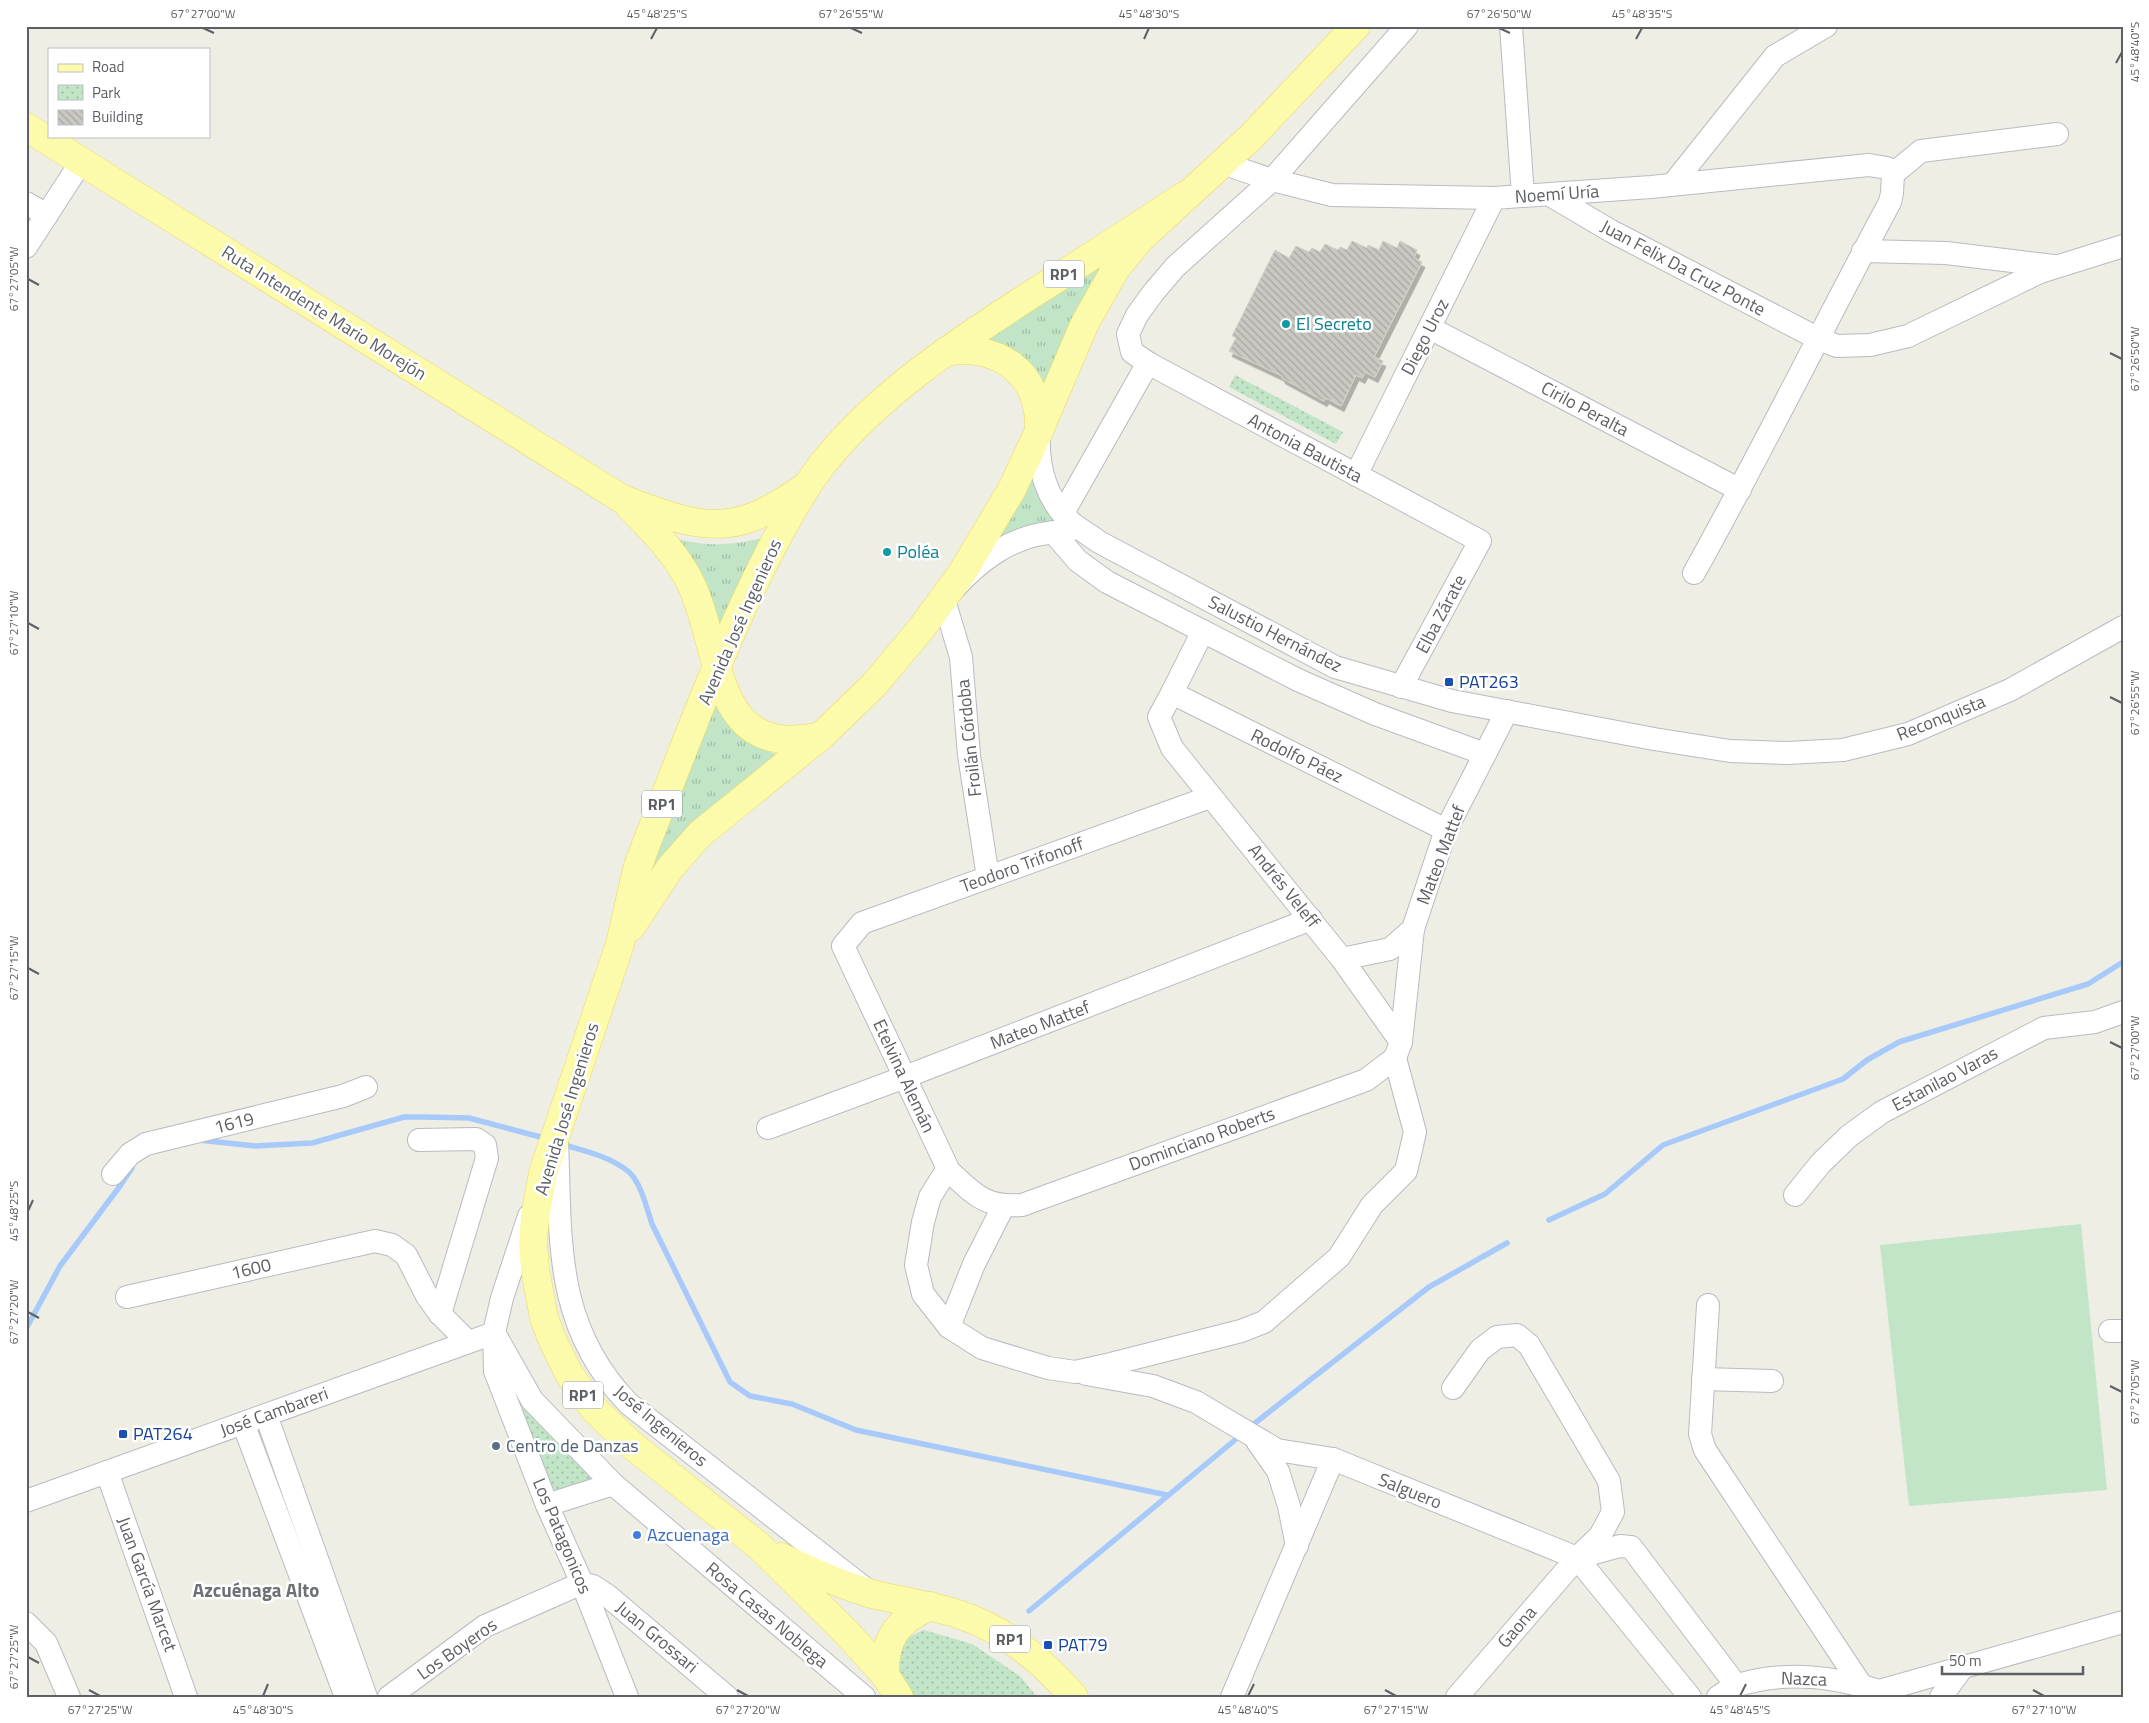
<svg xmlns="http://www.w3.org/2000/svg" width="2149" height="1723" font-family="'Titillium Web',sans-serif">
<style>
.grass{fill:url(#grass-tufts)}
.park{fill:url(#park-dots)}
.pitch{fill:#c2e5c7}
.lines{fill:none;stroke-linecap:round;stroke-linejoin:round}
.stream{stroke:#a8cafb;stroke-width:5.5}
.building{fill:url(#building-back-hatch);stroke:#d3d0c3;filter:url(#shadow)}
.minor-casing{stroke:#b9bbc0;stroke-width:24}
.major-casing{stroke:#ebda60;stroke-width:29}
.minor{stroke:#fff;stroke-width:22}
.major{stroke:#fcfbac;stroke-width:28}
.ticks{fill:none;stroke:#5c5f64;stroke-width:2}
.culture-dot{fill:#0f9aa8;stroke:#fff;stroke-width:2}
.transit-dot{fill:#1a4fb4;stroke:#fff;stroke-width:2}
.service-dot{fill:#5c6f8a;stroke:#fff;stroke-width:2}
.shop-dot{fill:#3f7fe0;stroke:#fff;stroke-width:2}
.labels{text-anchor:middle;stroke-width:5;stroke-linejoin:round;paint-order:stroke}
.shield{fill:#fff;stroke:#8d8f92;stroke-width:1}
.shield-label{font-size:16px;font-weight:bold;fill:#5c5f64}
.street-label{font-size:18px;fill:#5c5f64;stroke:#fff}
.culture-label{font-size:18px;fill:#0d838f;stroke:#fff;text-anchor:start}
.transit-label{font-size:18px;fill:#164399;stroke:#fff;text-anchor:start}
.service-label{font-size:18px;fill:#4e5e75;stroke:#fff;text-anchor:start}
.shop-label{font-size:18px;fill:#366cbe;stroke:#fff;text-anchor:start}
.neighbourhood-label{font-size:19px;font-weight:bold;fill:#6d7176;stroke:#fff}
.neatline{fill:none;stroke:#5c5f64;stroke-width:2}
.ticks-label{font-size:12px;text-anchor:middle;fill:#5c5f64}
</style>
<defs>
<pattern id="grass-tufts" width="24" height="20" patternUnits="userSpaceOnUse" patternTransform="scale(1.25)"><rect width="24" height="20" fill="#c2e5c7"/><path d="M3 7l-1-3M5 7V3M7 7l1-3M15 17l-1-3M17 17v-4M19 17l1-3" fill="none" stroke="#a1bda5"/></pattern>
<pattern id="park-dots" width="8" height="8" patternUnits="userSpaceOnUse" patternTransform="scale(1.25)"><rect width="8" height="8" fill="#c2e5c7"/><path d="M2 2h.1M6 6h.1" fill="none" stroke="#a1bda5" stroke-width="1.8" stroke-linecap="round"/></pattern>
<pattern id="building-back-hatch" width="6" height="6" patternUnits="userSpaceOnUse" patternTransform="scale(1.25)"><rect width="6" height="6" fill="#cac8c2"/><path d="M-1 5l2 2M0 0l6 6M5-1l2 2" fill="none" stroke="#a7a6a1"/></pattern>
<filter id="shadow"><feDropShadow dx="3" dy="5.5" stdDeviation="0" flood-color="#0004"/></filter>
</defs>
<rect width="100%" height="100%" fill="#eeeee5"/>
<g class="grass">
<polygon points="1125,244 1047,392 972,347"/>
<path d="M1036,467C1041,485 1043,511 1058,523H1037L997,539Z"/>
<path d="M672,537C703,547 730,546 762,538L717,642Z"/>
<path d="M715,702C736,731 747,747 783,756L635,892Z"/>
</g>
<g class="park">
<polygon points="1235,375 1343,432 1336,444 1229,387"/>
<polygon points="526,1407 595,1479 557,1492 552,1490 521,1410"/>
<polygon points="924,1630 972,1644 1020,1676 1037,1697 910,1697 891,1665 900,1641"/>
</g>
<polygon class="pitch" points="2081,1224 2107,1490 1909,1506 1880,1245"/>
<g class="lines">
<g class="stream">
<polyline points="199,1140 255,1146 312,1143 404,1117 424,1117 469,1118 548,1139"/>
<path d="M561,1144C584,1151 610,1156 629,1172C641,1183 647,1209 652,1224L730,1382L750,1396L792,1404L856,1430L1167,1495"/>
<polyline points="1549,1220 1605,1194 1663,1145 1843,1079 1867,1060 1899,1042 2088,984 2123,962"/>
<polyline points="26,1329 60,1266 120,1186 132,1168"/>
<polyline points="1250,1427 1429,1287 1507,1243"/>
<polyline points="1029,1611 1241,1435"/>
</g>
</g>
<polygon class="building" points="1352,241 1367,248 1368,245 1379,250 1383,241 1397,248 1400,241 1417,250 1414,258 1422,262 1374,357 1383,361 1375,377 1365,372 1362,378 1356,375 1341,406 1326,398 1324,401 1282,378 1282,376 1229,351 1236,338 1232,336 1275,250 1289,258 1296,246 1309,252 1312,248 1320,252 1325,244 1338,250 1340,247 1347,250"/>
<g class="lines">
<g class="minor-casing">
<g id="minor">
<polyline points="1511,26 1523,196"/>
<polyline points="1222,163 1272,180 1332,195 1494,198 1651,187 1869,165 1887,168 1893,174"/>
<polyline points="1893,174 1921,151 2057,134"/>
<polyline points="1673,184 1775,56 1826,26"/>
<polyline points="1550,195 1611,231 1817,338 1837,346 1870,345 1908,336 2040,272 2123,246"/>
<polyline points="26,203 47,215"/>
<polyline points="26,247 81,162"/>
<polyline points="1863,251 1946,253 2053,266"/>
<polyline points="1430,328 1740,490"/>
<path d="M1039,432C1037,466 1046,501 1073,524C1081,530 1091,536 1099,542L1335,667L1452,701L1654,739L1730,751L1788,753L1843,750L1908,734L2010,690L2123,627"/>
<polyline points="1356,475 1494,198"/>
<polyline points="1063,513 1148,363"/>
<polyline points="1053,532 1078,561 1107,582 1298,680 1375,714 1485,754"/>
<path d="M1694,573C1762,451 1824,325 1890,202L1892,193L1893,174"/>
<polyline points="1401,687 1480,541 1148,363 1132,352 1128,334 1137,315 1153,293 1175,267 1272,180 1407,26"/>
<polyline points="1172,693 1203,631"/>
<path d="M1210,797L862,923L843,946L949,1171C974,1194 985,1208 1022,1205L1366,1080L1395,1058"/>
<path d="M988,877L969,755L961,657L944,600C976,562 1015,530 1067,532"/>
<polyline points="1342,959 1390,949 1413,929 1446,830 1507,711"/>
<polyline points="1401,1042 1413,929"/>
<polyline points="1395,1058 1401,1042 1342,959 1172,748 1159,717 1172,693 1446,830"/>
<polyline points="768,1128 905,1077 1311,919"/>
<path d="M557,1139C561,1239 553,1326 629,1404L863,1587"/>
<polyline points="419,1140 476,1139 485,1145 487,1158 440,1314"/>
<polyline points="949,1171 943,1176 930,1197 923,1222 916,1265 923,1294 949,1327 982,1348 1048,1368 1075,1372 1111,1364 1241,1331 1264,1322 1339,1257 1372,1205 1406,1171 1415,1132 1395,1058"/>
<polyline points="113,1174 130,1154 146,1144 343,1096 366,1087"/>
<polyline points="1795,1195 1821,1163 1849,1136 1882,1112 2044,1028 2095,1022 2123,1012"/>
<polyline points="529,1216 502,1298 494,1333 495,1371 547,1505 582,1583 627,1697"/>
<polyline points="127,1297 375,1241 392,1245 406,1255 427,1296 440,1314 468,1342"/>
<polyline points="1708,1305 1700,1434 1705,1450 1861,1685"/>
<polyline points="949,1327 974,1264 1003,1207"/>
<polyline points="2110,1331 2123,1331"/>
<polyline points="497,1338 532,1400 613,1484 864,1697"/>
<polyline points="1086,1374 1153,1386 1196,1402 1277,1450 1333,1459 1577,1558 1690,1697"/>
<polyline points="1703,1379 1772,1381"/>
<polyline points="1453,1388 1480,1350 1497,1337 1517,1335 1529,1345 1609,1481 1613,1512 1600,1536 1577,1558 1457,1697"/>
<polyline points="266,1415 366,1697"/>
<polyline points="243,1423 346,1697"/>
<polyline points="1257,1441 1278,1471 1289,1506 1297,1546"/>
<polyline points="107,1472 186,1697"/>
<polyline points="26,1501 494,1333"/>
<polyline points="547,1505 613,1484"/>
<polyline points="1580,1557 1620,1546 1631,1547 1736,1685"/>
<polyline points="582,1583 593,1586 608,1596 727,1697"/>
<polyline points="26,1623 46,1643 69,1697"/>
<polyline points="389,1697 485,1626 582,1583"/>
<polyline points="1232,1697 1333,1459"/>
<path d="M1718,1697C1724,1693 1731,1687 1738,1685C1784,1671 1834,1676 1879,1691L2123,1622"/>
<polyline points="1941,1697 1962,1668"/>
</g>
</g>
<g class="major-casing">
<g id="major">
<path d="M26,127L622,499C664,514 706,534 750,518C770,511 787,499 804,488"/>
<path d="M945,352C998,343 1041,373 1039,429"/>
<path d="M629,506C653,530 677,554 692,586C723,653 711,761 821,736"/>
<polyline points="631,927 670,868 700,834 821,736 874,685 921,629 962,573 1012,489 1039,431 1084,325 1116,268 1141,238 1251,137 1356,26"/>
<path d="M781,1557C810,1571 841,1585 872,1594C901,1601 930,1605 958,1614C1005,1629 1042,1660 1074,1697"/>
<path d="M885,1675C884,1639 897,1620 931,1606"/>
<path d="M899,1697L885,1675L846,1632L759,1546L633,1446L594,1409L569,1374L552,1339L544,1318L535,1269L533,1244L535,1217L543,1173L620,944L637,869L645,847C684,749 720,649 768,555C785,523 802,490 825,461C881,392 955,344 1029,296C1081,263 1133,230 1184,196"/>
</g>
</g>
<use href="#minor" class="minor"/>
<use href="#major" class="major"/>
</g>
<path class="ticks" d="M203,28L214,33M851,28L862,33M1499,28L1510,33M651,39L657,28M1144,39L1149,28M1636,39L1642,28M2116,63L2122,52M28,279L39,285M2110,353L2122,359M28,623L39,629M2110,697L2122,703M28,968L39,974M2110,1042L2122,1048M28,1211L33,1200M28,1312L39,1318M2110,1386L2122,1392M28,1657L39,1663M89,1690L100,1696M737,1690L748,1696M1385,1690L1396,1696M2033,1690L2044,1696M263,1696L268,1684M1248,1696L1254,1684M1740,1696L1746,1684"/>
<g class="culture-dot">
<circle cx="1286" cy="324" r="5"/>
<circle cx="887" cy="552" r="5"/>
</g>
<g class="transit-dot">
<rect x="1444" y="677" width="10" height="10" rx="2.5"/>
<rect x="118" y="1429" width="10" height="10" rx="2.5"/>
<rect x="1043" y="1640" width="10" height="10" rx="2.5"/>
</g>
<circle class="service-dot" cx="496" cy="1446" r="5"/>
<circle class="shop-dot" cx="637" cy="1535" r="5"/>
<g class="labels">
<g class="shield">
<rect x="1044" y="260.5" width="40" height="27" rx="4"/>
<rect x="642" y="790.5" width="40" height="27" rx="4"/>
<rect x="563" y="1381.5" width="40" height="27" rx="4"/>
<rect x="990" y="1625.5" width="40" height="27" rx="4"/>
</g>
<g class="shield-label">
<text x="1064" y="280">RP1</text>
<text x="662" y="810">RP1</text>
<text x="583" y="1401">RP1</text>
<text x="1010" y="1645">RP1</text>
</g>
<g class="street-label">
<text transform="translate(1557 194) rotate(-4)" y="6">Noemí Uría</text>
<text transform="translate(1683 268) rotate(28)" y="6">Juan Felix Da Cruz Ponte</text>
<text transform="translate(324 313) rotate(32)" y="6">Ruta Intendente Mario Morejón</text>
<text transform="translate(1425 337) rotate(-63)" y="6">Diego Uroz</text>
<text transform="translate(1585 409) rotate(28)" y="6">Cirilo Peralta</text>
<text transform="translate(1305 448) rotate(28)" y="6">Antonia Bautista</text>
<text transform="translate(1441 614) rotate(-62)" y="6">Elba Zárate</text>
<text transform="translate(740 622) rotate(-66)" y="6">Avenida José Ingenieros</text>
<text transform="translate(1275 634) rotate(27)" y="6">Salustio Hernández</text>
<text transform="translate(1941 718) rotate(-22)" y="6">Reconquista</text>
<text transform="translate(969 738) rotate(-96)" y="6">Froilán Córdoba</text>
<text transform="translate(1297 756) rotate(26)" y="6">Rodolfo Páez</text>
<text transform="translate(1441 855) rotate(-69)" y="6">Mateo Mattef</text>
<text transform="translate(1022 865) rotate(-20)" y="6">Teodoro Trifonoff</text>
<text transform="translate(1284 886) rotate(51)" y="6">Andrés Veleff</text>
<text transform="translate(1040 1025) rotate(-21)" y="6">Mateo Mattef</text>
<text transform="translate(904 1076) rotate(65)" y="6">Etelvina Alemán</text>
<text transform="translate(1945 1079) rotate(-28)" y="6">Estanilao Varas</text>
<text transform="translate(567 1109) rotate(-73)" y="6">Avenida José Ingenieros</text>
<text transform="translate(234 1123) rotate(-14)" y="6">1619</text>
<text transform="translate(1202 1139) rotate(-20)" y="6">Dominciano Roberts</text>
<text transform="translate(251 1269) rotate(-13)" y="6">1600</text>
<text transform="translate(274 1412) rotate(-20)" y="6">José Cambareri</text>
<text transform="translate(661 1426) rotate(40)" y="6">José Ingenieros</text>
<text transform="translate(1410 1491) rotate(22)" y="6">Salguero</text>
<text transform="translate(562 1536) rotate(67)" y="6">Los Patagonicos</text>
<text transform="translate(147 1584) rotate(70)" y="6">Juan García Marcet</text>
<text transform="translate(767 1615) rotate(40)" y="6">Rosa Casas Noblega</text>
<text transform="translate(1517 1627) rotate(-49)" y="6">Gaona</text>
<text transform="translate(657 1637) rotate(40)" y="6">Juan Grossari</text>
<text transform="translate(457 1649) rotate(-35)" y="6">Los Boyeros</text>
<text transform="translate(1804 1679) rotate(2)" y="6">Nazca</text>
</g>
<g class="culture-label">
<text x="1296" y="330">El Secreto</text>
<text x="897" y="558">Poléa</text>
</g>
<g class="transit-label">
<text x="1459" y="688">PAT263</text>
<text x="133" y="1440">PAT264</text>
<text x="1058" y="1651">PAT79</text>
</g>
<g class="service-label">
<text x="506" y="1452">Centro de Danzas</text>
</g>
<g class="shop-label">
<text x="647" y="1541">Azcuenaga</text>
</g>
<g class="neighbourhood-label">
<text x="256" y="1597">Azcuénaga Alto</text>
</g>
</g>
<rect width="2149" height="1723" fill="none" stroke="#ffffff" stroke-width="55"/>
<rect x="48" y="48" width="162" height="90" fill="#ffffff" stroke="#bebfc1"/>
<rect x="58" y="64" width="25" height="8" fill="#fcfbac" stroke="#bebfc1"/>
<text x="92" y="72" font-size="15" fill="#5c5f64">Road</text>
<rect x="58" y="85" width="25" height="15" fill="url(#park-dots)" stroke="#bebfc1"/>
<text x="92" y="98" font-size="15" fill="#5c5f64">Park</text>
<rect x="58" y="110" width="25" height="15" fill="url(#building-back-hatch)" stroke="#bebfc1"/>
<text x="92" y="122" font-size="15" fill="#5c5f64">Building</text>
<path d="M1942 1666v8h141v-8" fill="none" stroke="#5c5f64" stroke-width="2.5"/>
<text x="1949" y="1666" font-size="15" fill="#5c5f64" stroke="#ffffff" stroke-width="4" paint-order="stroke">50 m</text>
<rect x="28" y="28" width="2094" height="1668" class="neatline"/>
<g class="ticks-label">
<text x="203" y="18">67°27'00"W</text>
<text x="657" y="18">45°48'25"S</text>
<text x="851" y="18">67°26'55"W</text>
<text x="1149" y="18">45°48'30"S</text>
<text x="1499" y="18">67°26'50"W</text>
<text x="1642" y="18">45°48'35"S</text>
<text transform="translate(2135 52) rotate(-90)" y="4">45°48'40"S</text>
<text transform="translate(14 279) rotate(-90)" y="4">67°27'05"W</text>
<text transform="translate(2135 359) rotate(-90)" y="4">67°26'50"W</text>
<text transform="translate(14 623) rotate(-90)" y="4">67°27'10"W</text>
<text transform="translate(2135 703) rotate(-90)" y="4">67°26'55"W</text>
<text transform="translate(14 968) rotate(-90)" y="4">67°27'15"W</text>
<text transform="translate(2135 1048) rotate(-90)" y="4">67°27'00"W</text>
<text transform="translate(14 1211) rotate(-90)" y="4">45°48'25"S</text>
<text transform="translate(14 1312) rotate(-90)" y="4">67°27'20"W</text>
<text transform="translate(2135 1392) rotate(-90)" y="4">67°27'05"W</text>
<text transform="translate(14 1657) rotate(-90)" y="4">67°27'25"W</text>
<text x="100" y="1714">67°27'25"W</text>
<text x="263" y="1714">45°48'30"S</text>
<text x="748" y="1714">67°27'20"W</text>
<text x="1248" y="1714">45°48'40"S</text>
<text x="1396" y="1714">67°27'15"W</text>
<text x="1740" y="1714">45°48'45"S</text>
<text x="2044" y="1714">67°27'10"W</text>
</g>
</svg>
